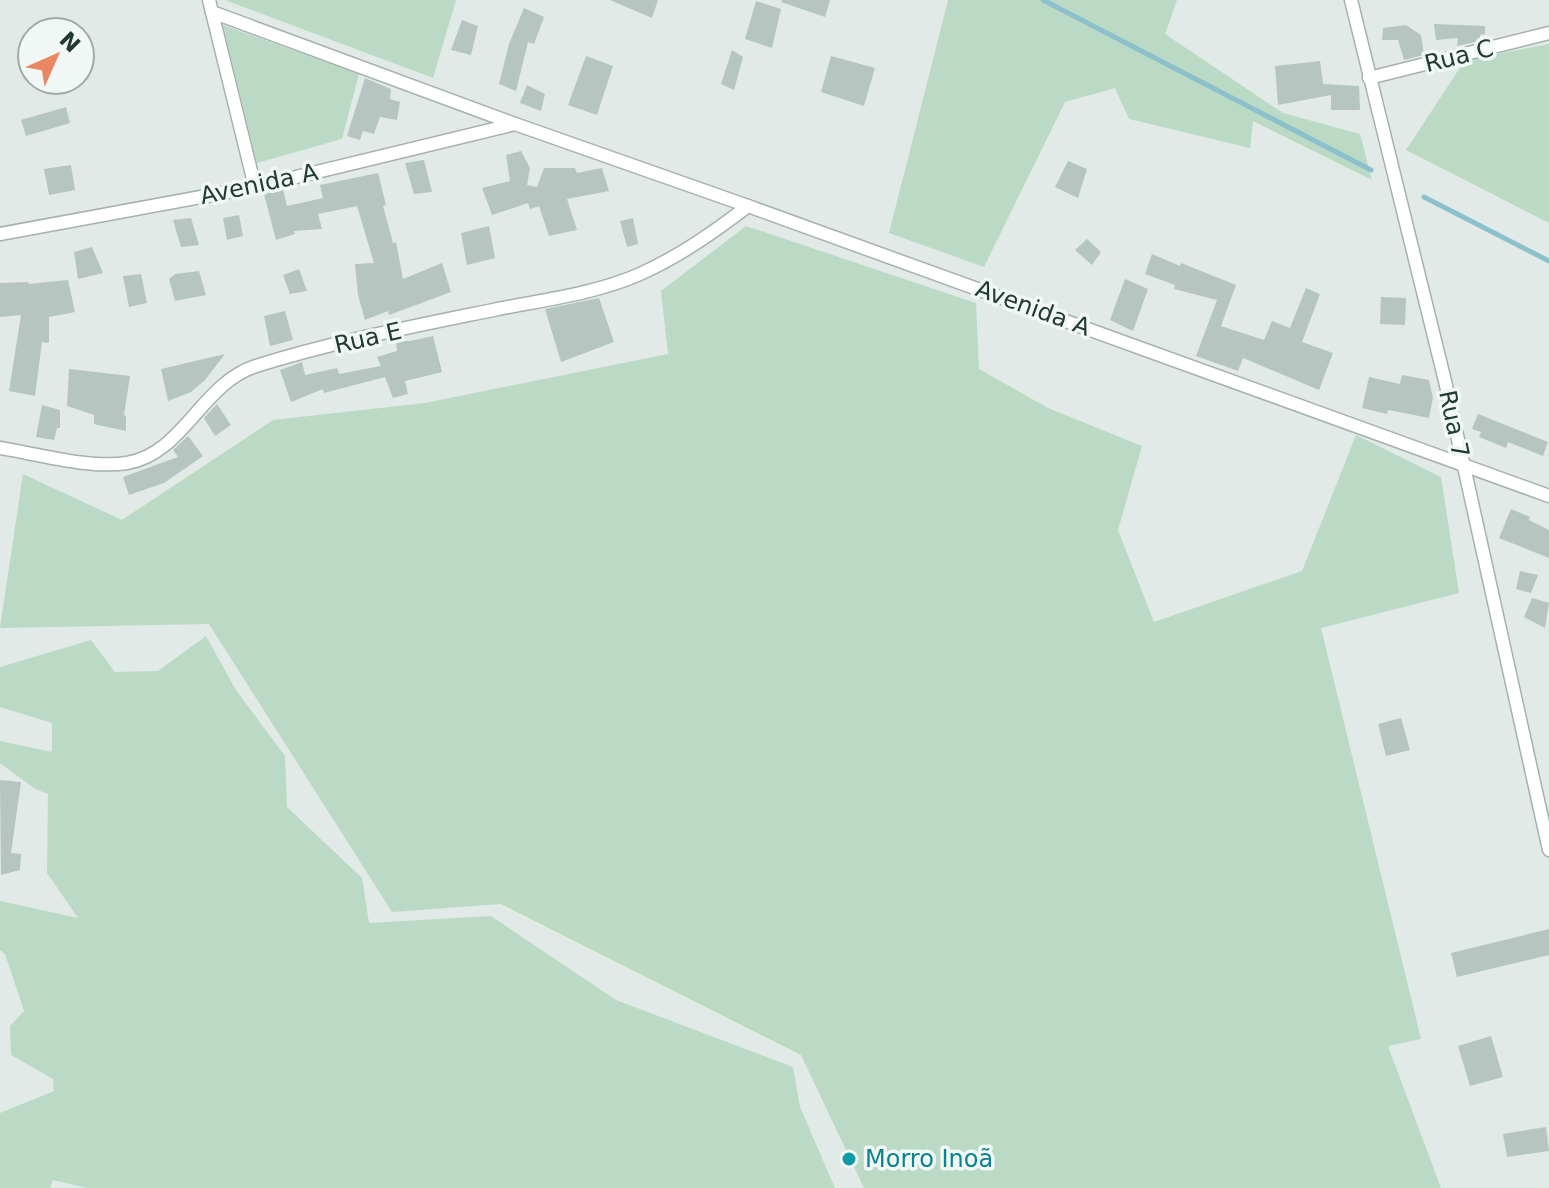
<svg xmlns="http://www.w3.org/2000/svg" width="1549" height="1188" font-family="'DejaVu Sans',sans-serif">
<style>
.green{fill:#bbdac5}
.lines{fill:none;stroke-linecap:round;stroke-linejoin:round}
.stream{stroke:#8cc0cc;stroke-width:5}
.building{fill:#b6c5c0}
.minor-casing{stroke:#a4b2ad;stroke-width:15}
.minor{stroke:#fff;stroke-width:12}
.culture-dot{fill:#0f9aa8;stroke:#f1f7f4;stroke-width:3}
.labels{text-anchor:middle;stroke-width:7;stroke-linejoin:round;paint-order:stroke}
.street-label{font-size:24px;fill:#223a34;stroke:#f1f7f4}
.culture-label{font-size:24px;fill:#0d838f;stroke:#f1f7f4;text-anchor:start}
</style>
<rect width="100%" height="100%" fill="#e1eae6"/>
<g class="green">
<polygon points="225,0 456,0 433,78"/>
<polygon points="948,0 1177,0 1165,34 1283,113 1360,134 1372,180 1253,121 1250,148 1129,119 1115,88 1065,102 984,267 889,233"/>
<polygon points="223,25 359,74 342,139 257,163"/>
<polygon points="1549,44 1549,223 1406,150 1465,60"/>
<polygon points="746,226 976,303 979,369 1048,408 1142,446 1118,530 1154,622 1302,571 1356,435 1441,477 1459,593 1321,628 1421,1039 1388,1046 1441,1188 864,1188 801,1055 501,904 392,912 209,624 0,628 23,474 122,520 273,420 425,403 668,354 661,291"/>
<polygon points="206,636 236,690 285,756 287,807 362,878 369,923 491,916 616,1000 793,1067 800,1107 835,1188 87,1188 53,1180 50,1188 0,1188 0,1113 54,1091 53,1079 11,1055 10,1026 24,1011 5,954 0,950 0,901 78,918 47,873 48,794 35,789 0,763 0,741 52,752 52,723 0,707 0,667 91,640 115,672 158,671"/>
</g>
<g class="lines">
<g class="stream">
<polyline points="1043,0 1371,170"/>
<polyline points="1424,197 1549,261"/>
</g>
</g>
<g class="building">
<polygon points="610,0 658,0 652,18"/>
<polygon points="782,0 830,0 825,17 781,2"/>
<polygon points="756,1 781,9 772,48 745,39"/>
<polygon points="524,8 544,17 534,44 528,42 516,91 499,84 509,44"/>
<polygon points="462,20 478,26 471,55 451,50"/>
<polygon points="1434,24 1485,26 1485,34 1480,35 1480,41 1457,46 1458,38 1436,40"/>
<polygon points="1406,25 1421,35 1424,55 1404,60 1398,40 1382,40 1383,28"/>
<polygon points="732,50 743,57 734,90 721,84"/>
<polygon points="586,56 613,66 597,115 568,105"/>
<polygon points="831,56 875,68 864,106 821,92"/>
<polygon points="1320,61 1323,84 1359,86 1360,110 1331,110 1331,95 1278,105 1275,66"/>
<polygon points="365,78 391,89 390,99 400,102 397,120 380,117 374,134 363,131 360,140 347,136"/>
<polygon points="527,85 545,94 541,111 520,103"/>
<polygon points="66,107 70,123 26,136 21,120"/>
<polygon points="521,151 530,168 527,185 537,187 544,168 575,168 577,173 602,168 609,191 567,199 577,230 549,236 539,206 530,209 528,203 492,215 482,188 510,181 506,155"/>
<polygon points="424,160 432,192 414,194 405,163"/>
<polygon points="1068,161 1087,169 1078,198 1055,187"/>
<polygon points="71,165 75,190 49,195 44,169"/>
<polygon points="378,173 386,205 383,206 393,243 396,242 403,279 442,263 451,292 389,315 388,311 365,320 358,295 355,264 374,263 357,206 318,214 322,229 294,231 295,234 276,240 264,194 283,189 287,206 323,198 320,185"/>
<polygon points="239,215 243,236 227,240 223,218"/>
<polygon points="191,218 199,245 181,247 173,220"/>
<polygon points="633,218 638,244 627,247 620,221"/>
<polygon points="489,226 495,258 467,265 461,233"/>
<polygon points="1087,239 1101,252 1092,265 1075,250"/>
<polygon points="92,247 103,273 78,279 74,252"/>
<polygon points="1152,254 1180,266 1181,263 1236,285 1221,326 1264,340 1272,321 1290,328 1306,288 1320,294 1302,342 1333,353 1319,390 1243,358 1238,371 1196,356 1217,300 1174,289 1175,285 1145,274"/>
<polygon points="299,269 307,291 290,294 283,275"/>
<polygon points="199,271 206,295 175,301 169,279 175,274"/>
<polygon points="141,274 147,303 129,307 123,276"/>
<polygon points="1125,279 1148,289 1133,331 1110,320"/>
<polygon points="68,280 75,312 49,317 49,343 42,342 35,396 9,391 21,315 0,317 0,283 28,282 29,284"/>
<polygon points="1381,297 1406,298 1405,325 1380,324"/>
<polygon points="599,298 614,342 561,362 545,309"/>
<polygon points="285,311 293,340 270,346 264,316"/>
<polygon points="433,336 442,372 405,381 408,394 393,398 385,377 324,393 323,389 291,402 280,370 302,362 305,375 337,368 339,374 381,366 377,357 397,351 396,341 410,341"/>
<polygon points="225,354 205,380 191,392 168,401 161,369"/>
<polygon points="69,369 130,376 124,415 126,416 126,431 94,424 94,415 67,406"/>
<polygon points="1402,375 1429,380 1433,398 1429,418 1388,410 1387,414 1362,408 1369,377 1400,384"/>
<polygon points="217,404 231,425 215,436 204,418"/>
<polygon points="42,405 60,410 60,428 57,428 54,440 36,437"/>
<polygon points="1478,414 1548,442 1543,456 1508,442 1506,448 1479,437 1481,432 1472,429"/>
<polygon points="188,436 203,456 164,483 129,495 123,477 178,457 173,450"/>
<polygon points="1511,509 1530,517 1529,520 1549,530 1549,558 1499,538"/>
<polygon points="1520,571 1538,575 1531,593 1516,589"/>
<polygon points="1532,598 1549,603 1545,628 1524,617"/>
<polygon points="1401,718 1410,750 1386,756 1378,724"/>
<polygon points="0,780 21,782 11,853 21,854 20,870 1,875"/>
<polygon points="1549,929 1549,955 1457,977 1451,953"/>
<polygon points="1491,1036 1503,1077 1470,1086 1458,1046"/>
<polygon points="1546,1127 1549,1151 1507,1157 1503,1134"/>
</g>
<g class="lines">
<g class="minor-casing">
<g id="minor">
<polyline points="209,0 255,187"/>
<polyline points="1351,0 1445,381 1549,850"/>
<polyline points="212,12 515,124 748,206 1549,496"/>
<polyline points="1369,78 1549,33"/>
<polyline points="0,234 255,187 515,124"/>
<path d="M0,448C37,454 90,469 127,463C183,454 202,383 256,366C332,342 415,326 493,310C542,300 595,294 640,274C680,256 714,232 748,206"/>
</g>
</g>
<use href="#minor" class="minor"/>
</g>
<circle class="culture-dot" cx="849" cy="1159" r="8"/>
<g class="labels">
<g class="street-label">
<text transform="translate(1459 56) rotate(-14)" y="8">Rua C</text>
<text transform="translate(259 184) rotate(-12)" y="8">Avenida A</text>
<text transform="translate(1033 308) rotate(20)" y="8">Avenida A</text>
<text transform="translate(368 338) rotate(-13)" y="8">Rua E</text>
<text transform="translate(1454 424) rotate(78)" y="8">Rua 7</text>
</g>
<g class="culture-label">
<text x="865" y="1167">Morro Inoã</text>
</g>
</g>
<g transform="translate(56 56) rotate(45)"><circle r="38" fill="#f1f7f4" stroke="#9eaba7" stroke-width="2"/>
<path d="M0-6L14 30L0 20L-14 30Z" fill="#e88761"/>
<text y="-12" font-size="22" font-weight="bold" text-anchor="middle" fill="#223a34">N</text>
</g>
</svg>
